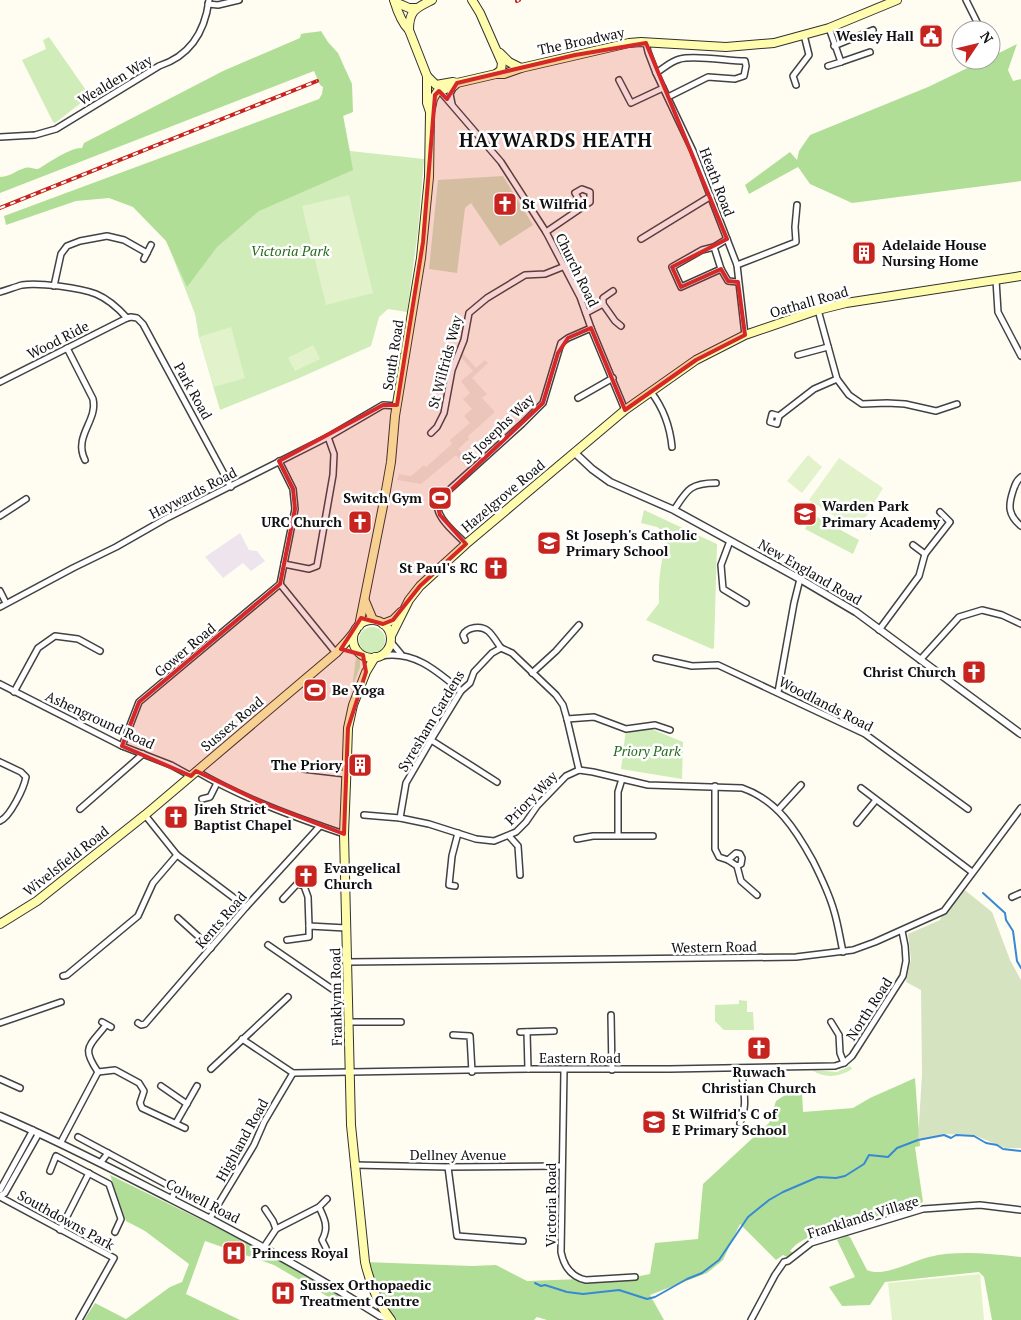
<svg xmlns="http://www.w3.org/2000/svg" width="1021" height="1320" font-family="'PT Serif',serif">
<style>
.industrial{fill:#eee4ee}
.green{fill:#cfecb9}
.forest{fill:#b1de97}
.cemetery{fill:#d5e3c1}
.pitch{fill:#e2f3cb}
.plaza{fill:#f1eddf}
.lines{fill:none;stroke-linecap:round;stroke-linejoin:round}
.stream{stroke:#3789d4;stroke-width:2}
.minor-casing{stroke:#424242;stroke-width:8}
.tertiary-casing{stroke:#424242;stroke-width:9}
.secondary-casing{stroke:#313131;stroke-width:10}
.minor{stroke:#fff;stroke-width:5}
.tertiary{stroke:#fff;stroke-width:6}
.secondary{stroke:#fffcad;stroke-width:8}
.rail-casing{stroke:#c7241f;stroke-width:4}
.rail{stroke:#fff;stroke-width:2;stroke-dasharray:5.5;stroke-linecap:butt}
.marked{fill:#d62828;fill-opacity:0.2;stroke:#d62828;stroke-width:4;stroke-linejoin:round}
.labels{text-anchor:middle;stroke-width:5;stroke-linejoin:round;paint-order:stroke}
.poi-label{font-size:14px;font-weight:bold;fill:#0f0f0f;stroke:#fff;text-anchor:start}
.street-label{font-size:14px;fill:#0f0f0f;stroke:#fff}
.park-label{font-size:14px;font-style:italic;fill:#266b1b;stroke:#fff}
.district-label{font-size:19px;font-weight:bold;letter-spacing:1px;fill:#0f0f0f;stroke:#fff}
</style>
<rect width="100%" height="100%" fill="#fffdf2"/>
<polygon class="industrial" points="240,533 249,550 257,551 265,561 251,571 243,563 223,578 205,557"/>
<g class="green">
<polygon points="49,37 90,96 55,123 53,122 22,60 46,49 43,40"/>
<polygon points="343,115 350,151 424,159 418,230 407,312 388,309 379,317 371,346 297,379 220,410 199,337 195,314 143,181"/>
<path d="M644,510L717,544L714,648L712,649L646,620L659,603C658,580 661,557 669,536L657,527L641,523Z"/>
<polygon points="813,515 859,540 853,554 805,529"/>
<circle cx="372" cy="640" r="13"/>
<polygon points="356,658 360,660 360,667 352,688"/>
<polygon points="649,726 654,730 683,742 682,779 621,769 626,729"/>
<polygon points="739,1000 747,1001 747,1012 753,1012 754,1030 724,1030 715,1021 715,1005 739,1004"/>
<path d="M850,1066L852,1069C840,1077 824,1079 812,1070L837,1072Z"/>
</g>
<g class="forest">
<path d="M321,31L328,42L338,53L352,84L353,112L343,116L353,170L259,211L217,247L187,287L166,241L133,207L109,198L76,201L6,225L4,216L319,99L322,94L323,87L320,85L314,71L0,193V177C13,176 14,171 25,168C31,166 36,171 40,168C49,162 72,147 82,148L84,143L223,71L300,38L301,34C303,33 317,32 321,31Z"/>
<polygon points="1017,44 1008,70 1013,81 1021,79 1021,181 852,203 810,184 798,167 749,194 745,185 790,152 797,160 799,151 810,135 928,87 984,60 991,60 991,57"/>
<path d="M915,1078L920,1146L915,1147L923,1202L910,1208L846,1224L844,1228C825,1232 803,1235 790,1251L794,1253L789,1258L783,1255L776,1260L740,1224L723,1260L707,1273L650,1295L664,1320H547L537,1317L534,1320H391L373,1291L365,1262L472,1266L496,1265L527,1281L635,1277L650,1274L655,1243L698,1239L703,1184L769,1123L776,1101L791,1091L802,1092L803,1112L853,1108L870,1098Z"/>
<polygon points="110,1175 279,1258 338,1295 342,1305 274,1265 205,1241 186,1294 240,1320 84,1320 95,1303 126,1319 170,1287 182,1282 189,1264 145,1231 126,1221"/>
<path d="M847,1236L850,1237L867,1270C883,1278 912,1261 929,1257C958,1250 991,1254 1021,1257V1320H992L984,1277L979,1272L885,1282L870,1305L842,1306L829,1287L855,1277L837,1240Z"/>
</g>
<g class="cemetery">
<polygon points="503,176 533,225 500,246 471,203 465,208 457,273 429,269 438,180"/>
<polygon points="961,887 992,912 1010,960 1021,980 1021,1148 1005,1148 974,1135 944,1134 918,1140 922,1074 921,990 906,982 911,959 908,934 940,920 944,911"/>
</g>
<g class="pitch">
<polygon points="349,195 373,293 326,305 302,206"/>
<polygon points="231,327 245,378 214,387 199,337"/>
<polygon points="313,345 320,359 295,371 288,358"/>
<polygon points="808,455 822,467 802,493 787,481"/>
<polygon points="839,458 883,488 858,531 809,500"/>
<polygon points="980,1274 984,1320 892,1320 888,1283"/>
</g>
<polygon class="plaza" points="461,351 476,368 485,360 488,363 472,378 487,394 482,398 495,412 468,436 469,439 458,449 469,462 465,465 456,455 421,484 397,480 399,474 411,476 424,465 426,467 452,444 450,440 470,423 464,416 472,409 463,399 470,393 461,381 473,371 459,355"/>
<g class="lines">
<g class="stream">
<polyline points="983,893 1005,913 1006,920 1013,931 1017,961 1021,968"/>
<polyline points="535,1283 541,1286 545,1285 567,1292 583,1294 619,1290 647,1299 655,1297 687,1279 702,1273 719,1260 748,1217 769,1200 783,1192 818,1177 836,1178 845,1176 864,1164 869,1155 888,1157 897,1148 918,1140 944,1135 951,1138 956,1135 974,1136 986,1143 997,1145 1003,1149 1021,1151"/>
</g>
<g class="minor-casing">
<g id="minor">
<polyline points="966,0 981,30"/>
<polyline points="208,4 218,5 239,0"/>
<polyline points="829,28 841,62 870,52"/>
<polyline points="646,43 648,52 656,73 693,151 737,265 745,335"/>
<polyline points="834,46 873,30"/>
<polyline points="828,66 841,62"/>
<path d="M656,73C664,68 671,61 680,59C695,55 728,61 745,61L746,66L744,76L735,79L708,77L668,97"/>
<polyline points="619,80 631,103 663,88"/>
<polyline points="796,85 793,76 809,55 804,35"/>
<polyline points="439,90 501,162 546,232 580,297 591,328 625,410"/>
<polyline points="452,104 450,94 454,86"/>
<path d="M0,137L35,135L56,129L159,66C190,56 205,31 209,0"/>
<polyline points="546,232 590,202 590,192 582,189 575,193 583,206"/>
<polyline points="641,239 711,196"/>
<polyline points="727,239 714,247 721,269 728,281 738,282"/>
<polyline points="714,247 702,250 672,267 681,287 721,269"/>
<polyline points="144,259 151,245"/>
<polyline points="737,265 796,242 795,227 797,205"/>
<polyline points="996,280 998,312 1021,356"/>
<polyline points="54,286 61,254 67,246 80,241 107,236 124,240 147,253"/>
<path d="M0,292C7,290 15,287 22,285C38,282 81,288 96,294C108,299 119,309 127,318"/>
<polyline points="603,304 603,298 613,291"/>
<polyline points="818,310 837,379 849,395 862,404 887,403 905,404 936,411 957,404"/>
<polyline points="586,313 603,304 615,321 621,326"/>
<path d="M67,348L93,399C98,421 73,436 85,460"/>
<polyline points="798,355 828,347"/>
<polyline points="0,382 127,318 131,317 137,318 143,324 231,487"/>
<path d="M651,392C664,409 670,426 672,447"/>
<polyline points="578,398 613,378"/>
<polygon points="772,414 779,416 777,424 770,422"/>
<polyline points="779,416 814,389 837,379"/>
<polyline points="431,433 437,427 444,413 452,370 464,340 469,313 487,298 525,275 545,274 565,266"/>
<path d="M1021,477C1016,481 1015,485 1013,491C1008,506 1008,515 1021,526"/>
<path d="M674,510C687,490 690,483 716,483"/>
<polyline points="0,516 26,499"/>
<polyline points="730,541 721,565 723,589 746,603"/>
<path d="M466,544C456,533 431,515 439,499L522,424L543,403L561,343L568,338L591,328"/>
<polyline points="913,545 925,554"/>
<polyline points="284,564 309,569 317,566 333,475 334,454 328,437"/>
<polyline points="280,584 336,653"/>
<polyline points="0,591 6,603"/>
<polyline points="0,607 73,568 116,547 165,519 328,437 383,405 397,406"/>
<polyline points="879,630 919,576 925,554 950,522 940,512"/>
<path d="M465,640L463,635C467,627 481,625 488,631C493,635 497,643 501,648"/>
<polyline points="391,642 401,654"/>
<polyline points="501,648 512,653 556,695 563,705 567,719 579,770"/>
<path d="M381,656C414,650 437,671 461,691"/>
<polyline points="656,658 692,666 718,665 865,734 968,809"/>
<polyline points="920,660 959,617 982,610 1002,615 1021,624"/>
<polyline points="532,673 556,651 579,625"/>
<polyline points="0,684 122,746 171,765 191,776"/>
<polyline points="14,692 38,648 55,636 78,639 100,651"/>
<polyline points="778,692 794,603 800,579"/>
<polyline points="567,719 594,717 626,729 655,725 670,730"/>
<polyline points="431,740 497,782"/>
<polyline points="122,746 139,702 280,584 295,509 293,489 279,461"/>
<path d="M0,762L21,772L26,777C24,788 10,817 0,821"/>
<polyline points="303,769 346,774"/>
<path d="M196,771C242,798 294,817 344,834"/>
<polyline points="715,786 715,849 719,857 728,860"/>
<polyline points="861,788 972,872"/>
<polyline points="202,799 210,797 217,783"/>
<polyline points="80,809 143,754"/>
<polyline points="778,810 801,785"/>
<polyline points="145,815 177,855 246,907"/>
<path d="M364,815L400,818L429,824L476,839L494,841L516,832L526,822L537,806L566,776L579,770L593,772L648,785L742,788C777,800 796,830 813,861C821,877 829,893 834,911C838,924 840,938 843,952"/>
<polyline points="400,818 406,783 431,740 461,691 470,683 474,672 492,653 501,648"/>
<polyline points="857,823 876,800"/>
<polyline points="618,835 618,792 622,779"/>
<polyline points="509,836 518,846 520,875"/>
<polyline points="577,839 593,836 653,836"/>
<polygon points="736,853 740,854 742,858 741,864 737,866 728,860"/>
<polyline points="737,866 741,881 757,895"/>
<polyline points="455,886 449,885 452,856 458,833"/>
<polyline points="1012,897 1021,893"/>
<polyline points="283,899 297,884 304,886 308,897 309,926"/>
<polyline points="178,918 211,948"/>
<polyline points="287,940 309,937 309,926 346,928"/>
<polyline points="268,945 348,1000"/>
<polyline points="348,962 796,957 853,950 875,942 944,911 1021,808"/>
<polyline points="63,976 67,975 138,916 153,883 177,855"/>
<polyline points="611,1015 612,1070"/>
<polyline points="102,1022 111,1027"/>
<polyline points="349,1022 401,1022"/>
<polyline points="831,1022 839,1035 840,1053 844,1063"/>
<polyline points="0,1023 61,1002"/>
<polyline points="138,1023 141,1025 145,1024 246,907 320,826"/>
<polyline points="520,1032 554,1031"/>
<polyline points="527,1032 528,1069"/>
<polyline points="453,1035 470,1036 472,1072"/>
<polyline points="242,1039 293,1073 528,1069 670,1069 835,1066 844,1063 852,1056 903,976 906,961 905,946 902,931"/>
<polyline points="211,1069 288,997"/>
<path d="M564,1070L561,1252C564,1267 571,1277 586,1280L635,1277"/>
<polyline points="98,1072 115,1070 139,1083 144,1091 140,1103 142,1108 185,1128"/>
<path d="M98,1072C81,1047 89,1047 106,1025"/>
<polyline points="0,1079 20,1088"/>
<polyline points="161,1086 187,1104"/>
<polyline points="176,1123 197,1086"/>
<path d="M740,1123C749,1102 742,1090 742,1068"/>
<polyline points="78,1137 175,1189 172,1199"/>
<polyline points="61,1142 98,1072"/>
<polyline points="101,1162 108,1153"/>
<polyline points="354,1165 448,1167 561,1166"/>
<polyline points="448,1167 457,1236 523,1241"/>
<polyline points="50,1171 56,1156 109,1184 121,1219 115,1232"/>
<polyline points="0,1190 33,1130"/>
<polyline points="0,1196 5,1193 39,1133"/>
<polyline points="0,1197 114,1258 79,1320"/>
<path d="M319,1207C325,1219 329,1228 322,1240L326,1248"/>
<polyline points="210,1218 254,1145 264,1122 293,1073"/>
<polyline points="276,1229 319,1207 327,1199"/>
<polyline points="60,1230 89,1173"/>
<polyline points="264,1247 276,1229 273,1221 265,1209"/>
<polyline points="751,1320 775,1275 784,1262 788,1261 811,1243 923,1209 980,1205 1021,1210"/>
</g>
</g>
<g class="tertiary-casing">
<g id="tertiary">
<polyline points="575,453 592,469 610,482 674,510 800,579 856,612 1021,734"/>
<path d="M0,1116C59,1141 114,1170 171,1199C243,1235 312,1273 380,1316L389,1318"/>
</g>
</g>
<g class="secondary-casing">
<g id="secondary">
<path d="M394,0C397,10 401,22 409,30L427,76V103L430,112"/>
<polyline points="472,0 480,13 502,63 501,70 496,74"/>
<polyline points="395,2 409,8 416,8"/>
<path d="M409,30C409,10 416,8 432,0"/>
<polyline points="500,53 509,62 521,68"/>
<polyline points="427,76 436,85 453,82 457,83 496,74 504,74 521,68 629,43 641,42 726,47 774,43 829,28 897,0"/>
<polyline points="365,601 373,620"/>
<circle cx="372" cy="639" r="19"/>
<polyline points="383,624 393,620 401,612"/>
<polyline points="359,626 385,496 391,462 395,416 421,258 429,177 430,113 433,99 437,92 454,86 457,83"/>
<polyline points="391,636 409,600 420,586 466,544 625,410 696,360 745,335 818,310 846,303 1021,276"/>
<path d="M375,657L366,672L353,705L348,728L347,758L344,834L351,1125L365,1262C370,1284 377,1303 391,1320"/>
<polyline points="0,924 37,901 145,815 336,653 347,641 356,630"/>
</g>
</g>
<use href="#minor" class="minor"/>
<use href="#tertiary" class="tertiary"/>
<use href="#secondary" class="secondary"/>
<g class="rail-casing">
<g id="rail">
<polyline points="517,1 519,0"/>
<polyline points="0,208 317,81"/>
</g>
</g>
<use href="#rail" class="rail"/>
</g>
<path class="marked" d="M646,43L727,239L672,267L681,287L721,269L728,281L738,282L745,335L696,360L625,410L591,328L568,338L558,353L543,403L437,503L440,515L466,544L420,586L393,620L383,624L361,618L341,649L363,655L366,672L348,728L344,834L263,803L196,771L191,776L122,746L139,702L280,584L295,509L293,489L279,461L383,405H397L423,242L435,95L439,91L447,99L457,83L575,55Z"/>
<defs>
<g id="civic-square" transform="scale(1.25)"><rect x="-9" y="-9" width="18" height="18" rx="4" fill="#c7241f" stroke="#fff"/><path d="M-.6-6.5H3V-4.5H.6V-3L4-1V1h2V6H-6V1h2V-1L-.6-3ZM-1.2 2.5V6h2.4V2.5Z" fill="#fff"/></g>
<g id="church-square" transform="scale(1.25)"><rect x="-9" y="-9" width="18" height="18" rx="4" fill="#c7241f" stroke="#fff"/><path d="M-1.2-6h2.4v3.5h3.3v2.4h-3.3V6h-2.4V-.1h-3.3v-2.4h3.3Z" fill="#fff"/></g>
<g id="building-square" transform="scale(1.25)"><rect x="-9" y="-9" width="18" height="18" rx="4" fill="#c7241f" stroke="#fff"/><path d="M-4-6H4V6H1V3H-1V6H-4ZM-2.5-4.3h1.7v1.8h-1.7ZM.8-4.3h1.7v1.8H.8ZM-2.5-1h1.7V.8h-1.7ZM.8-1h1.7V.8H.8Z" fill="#fff"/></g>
<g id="stadium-square" transform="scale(1.25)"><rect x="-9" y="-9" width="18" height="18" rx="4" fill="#c7241f" stroke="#fff"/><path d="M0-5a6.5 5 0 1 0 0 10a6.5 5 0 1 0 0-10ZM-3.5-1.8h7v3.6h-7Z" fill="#fff"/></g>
<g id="school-square" transform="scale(1.25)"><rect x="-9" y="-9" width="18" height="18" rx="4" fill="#c7241f" stroke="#fff"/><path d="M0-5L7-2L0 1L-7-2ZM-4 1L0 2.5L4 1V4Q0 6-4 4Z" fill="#fff"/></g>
<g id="hospital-square" transform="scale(1.25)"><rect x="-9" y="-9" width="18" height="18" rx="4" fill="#c7241f" stroke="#fff"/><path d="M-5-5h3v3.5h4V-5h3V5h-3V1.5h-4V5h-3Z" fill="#fff"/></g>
</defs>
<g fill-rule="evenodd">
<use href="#civic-square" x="931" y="36"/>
<use href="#church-square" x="505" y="204"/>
<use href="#building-square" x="864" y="253"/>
<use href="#stadium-square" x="440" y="498"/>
<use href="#school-square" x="805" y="514"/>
<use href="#church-square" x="360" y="522"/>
<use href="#school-square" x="549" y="543"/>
<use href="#church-square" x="496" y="568"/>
<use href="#church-square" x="974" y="672"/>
<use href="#stadium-square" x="315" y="690"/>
<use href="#building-square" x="360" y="765"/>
<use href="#church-square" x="176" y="817"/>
<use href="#church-square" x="306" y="876"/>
<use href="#church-square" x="759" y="1048"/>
<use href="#school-square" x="654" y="1122"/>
<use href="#hospital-square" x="234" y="1253"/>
<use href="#hospital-square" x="283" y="1293"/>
</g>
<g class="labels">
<g class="poi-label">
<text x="914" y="41" text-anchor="end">Wesley Hall</text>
<text x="522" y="209">St Wilfrid</text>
<text x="882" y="250">Adelaide House<tspan x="882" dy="16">Nursing Home</tspan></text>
<text x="422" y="503" text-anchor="end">Switch Gym</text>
<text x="822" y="511">Warden Park<tspan x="822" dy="16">Primary Academy</tspan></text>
<text x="342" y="527" text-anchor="end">URC Church</text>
<text x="566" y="540">St Joseph's Catholic<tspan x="566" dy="16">Primary School</tspan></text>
<text x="478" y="573" text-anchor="end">St Paul's RC</text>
<text x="956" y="677" text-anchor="end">Christ Church</text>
<text x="332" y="695">Be Yoga</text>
<text x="342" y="770" text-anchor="end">The Priory</text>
<text x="194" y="814">Jireh Strict<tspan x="194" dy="16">Baptist Chapel</tspan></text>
<text x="324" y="873">Evangelical<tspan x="324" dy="16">Church</tspan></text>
<text x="759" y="1077" text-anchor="middle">Ruwach<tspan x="759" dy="16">Christian Church</tspan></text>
<text x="672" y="1119">St Wilfrid's C of<tspan x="672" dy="16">E Primary School</tspan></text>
<text x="252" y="1258">Princess Royal</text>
<text x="300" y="1290">Sussex Orthopaedic<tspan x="300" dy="16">Treatment Centre</tspan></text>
</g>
<g class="street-label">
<text transform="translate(581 41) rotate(-12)" y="5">The Broadway</text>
<text transform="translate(115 80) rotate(-31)" y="5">Wealden Way</text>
<text transform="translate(717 182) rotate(69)" y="5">Heath Road</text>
<text transform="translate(577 270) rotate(64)" y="5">Church Road</text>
<text transform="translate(809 302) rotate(-16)" y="5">Oathall Road</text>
<text transform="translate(58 340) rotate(-27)" y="5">Wood Ride</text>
<text transform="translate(393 355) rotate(-81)" y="5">South Road</text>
<text transform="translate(445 362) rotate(-75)" y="5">St Wilfrids Way</text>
<text transform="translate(193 391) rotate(61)" y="5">Park Road</text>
<text transform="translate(498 429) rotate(-44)" y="5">St Josephs Way</text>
<text transform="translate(193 493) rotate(-27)" y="5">Haywards Road</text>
<text transform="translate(503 496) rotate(-40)" y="5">Hazelgrove Road</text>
<text transform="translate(810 572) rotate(30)" y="5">New England Road</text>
<text transform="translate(185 650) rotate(-40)" y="5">Gower Road</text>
<text transform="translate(826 704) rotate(27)" y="5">Woodlands Road</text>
<text transform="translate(100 720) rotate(25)" y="5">Ashenground Road</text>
<text transform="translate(431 721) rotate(-59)" y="5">Syresham Gardens</text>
<text transform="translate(232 724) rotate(-40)" y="5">Sussex Road</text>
<text transform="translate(531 798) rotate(-46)" y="5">Priory Way</text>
<text transform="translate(66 861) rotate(-38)" y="5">Wivelsfield Road</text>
<text transform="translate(221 920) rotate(-49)" y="5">Kents Road</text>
<text transform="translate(714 947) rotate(-1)" y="5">Western Road</text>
<text transform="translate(336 997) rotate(-91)" y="5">Franklynn Road</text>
<text transform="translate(869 1009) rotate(-57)" y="5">North Road</text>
<text x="580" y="1063">Eastern Road</text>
<text transform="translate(242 1140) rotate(-61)" y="5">Highland Road</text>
<text x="458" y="1160">Dellney Avenue</text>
<text transform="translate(203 1201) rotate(27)" y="5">Colwell Road</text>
<text transform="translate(551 1205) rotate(-90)" y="5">Victoria Road</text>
<text transform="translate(863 1217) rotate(-17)" y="5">Franklands Village</text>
<text transform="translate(66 1220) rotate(29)" y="5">Southdowns Park</text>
</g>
<g class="park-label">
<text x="290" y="256">Victoria Park</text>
<text x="647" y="756">Priory Park</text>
</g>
<g class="district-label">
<text x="556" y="147">HAYWARDS HEATH</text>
</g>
</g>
<g transform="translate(976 45) rotate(55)"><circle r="24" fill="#ffffff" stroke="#9f9f9f"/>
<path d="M0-4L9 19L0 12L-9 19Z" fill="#c7241f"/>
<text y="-8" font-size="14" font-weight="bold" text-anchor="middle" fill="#0f0f0f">N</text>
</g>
</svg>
